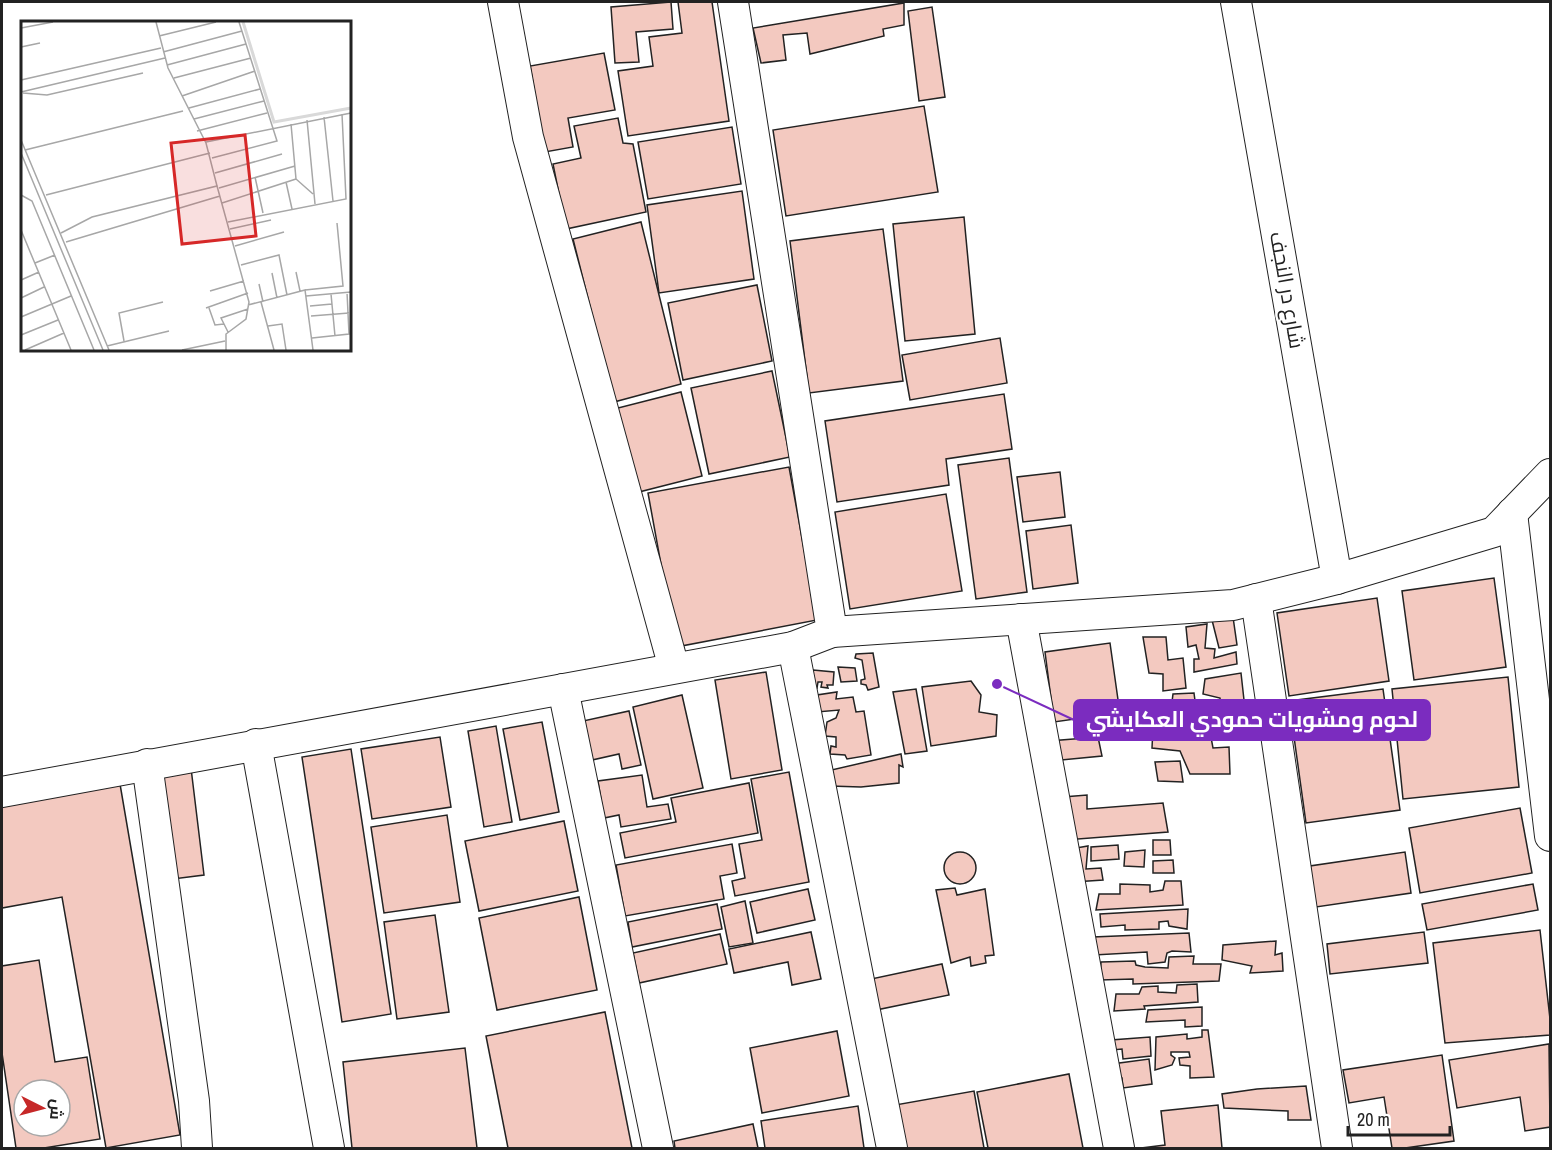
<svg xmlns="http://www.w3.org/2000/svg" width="1552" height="1150" font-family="'Archivo Narrow',Cairo,sans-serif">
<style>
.building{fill:#f3c9c0;stroke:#222;stroke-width:1.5;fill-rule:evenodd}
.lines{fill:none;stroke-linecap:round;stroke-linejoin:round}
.street-casing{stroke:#222;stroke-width:32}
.street{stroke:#fff;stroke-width:30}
.labels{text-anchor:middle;stroke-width:4.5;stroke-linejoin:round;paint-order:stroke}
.street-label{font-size:21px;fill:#222;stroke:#fff}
.inset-river{fill:none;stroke:#d9d9d9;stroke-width:3}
.inset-road{fill:none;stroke:#a7a7a7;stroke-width:1.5}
.view{fill:#d62828;fill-opacity:0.15;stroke:#d62828;stroke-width:3}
.inset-edge{fill:none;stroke:#222;stroke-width:3}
.leader{fill:none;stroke:#7b2cbf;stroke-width:2}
.callout-dot{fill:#7b2cbf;stroke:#fff;stroke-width:2}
.callout{fill:#7b2cbf;stroke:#7b2cbf;stroke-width:2}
.callout-label{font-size:22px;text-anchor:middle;font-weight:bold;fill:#fff}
</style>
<rect width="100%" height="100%" fill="#fff"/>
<g class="building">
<polygon points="671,2 673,29 636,32 639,62 615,63 611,7"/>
<polygon points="678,2 712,2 729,121 628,136 618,71 653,66 649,37 682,33"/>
<polygon points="904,3 904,25 883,29 884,36 810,54 807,33 783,35 786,60 761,63 753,28"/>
<polygon points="932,7 945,97 919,101 908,11"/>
<polygon points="604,53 615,110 568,118 573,147 545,152 530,66"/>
<polygon points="924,106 938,192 786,216 773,130"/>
<polygon points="618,118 623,143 633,144 646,212 566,229 553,164 581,158 574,126"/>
<polygon points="732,127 741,184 648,199 638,142"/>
<polygon points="742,191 754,279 659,293 647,205"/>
<polygon points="964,217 975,334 905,341 893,224"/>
<polygon points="641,222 681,384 614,402 573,239"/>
<polygon points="883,229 903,381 809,393 790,241"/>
<polygon points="757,285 772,361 683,380 668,303"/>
<polygon points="1000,338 1007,383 910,400 902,355"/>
<polygon points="772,371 790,457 709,474 691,388"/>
<polygon points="681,392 702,476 635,493 614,409"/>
<polygon points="1004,394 1012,449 946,459 949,485 837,502 825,421"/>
<polygon points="1009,458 1027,592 976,599 958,465"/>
<polygon points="789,467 817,620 676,647 648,493"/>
<polygon points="1060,472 1065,517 1023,522 1017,477"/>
<polygon points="946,494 962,591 850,609 835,512"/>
<polygon points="1071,525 1078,583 1033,589 1026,531"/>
<polygon points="1494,578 1506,667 1414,680 1402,591"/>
<polygon points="1377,598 1389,681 1289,696 1277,613"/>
<polygon points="1233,617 1237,645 1219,648 1212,620"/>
<polygon points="1207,624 1205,648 1215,649 1214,658 1236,652 1237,664 1194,672 1194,659 1199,659 1196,645 1188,647 1186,627"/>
<polygon points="1143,637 1166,637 1168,660 1183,658 1186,688 1163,691 1163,674 1149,673"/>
<polygon points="1110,643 1121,721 1097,723 1096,716 1054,722 1045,652"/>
<polygon points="873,653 879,687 868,690 866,685 861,684 861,680 865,679 862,660 855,658 856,654"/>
<polygon points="838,667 855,668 857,681 841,682"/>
<polygon points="813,670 834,672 833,685 827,685 828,688 821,687 822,682 818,682 817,688 812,687"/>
<polygon points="766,672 782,770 731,779 715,680"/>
<polygon points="1241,673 1247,727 1223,728 1220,698 1203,694 1205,679"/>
<polygon points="1508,677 1519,787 1403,799 1392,689"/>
<polygon points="971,681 981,695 979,712 997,715 996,736 931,746 922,687"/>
<polygon points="916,689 927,751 905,754 893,692"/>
<polygon points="1383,689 1400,810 1306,823 1289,701"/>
<polygon points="837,692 836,699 853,697 856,712 864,711 871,755 847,759 845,755 830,754 831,746 836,747 836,737 825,736 827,722 836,718 839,710 817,712 817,695"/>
<polygon points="1194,693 1197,716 1211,717 1210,729 1176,724 1176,703 1172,702 1173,694"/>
<polygon points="682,695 703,788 653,799 633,707"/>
<polygon points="629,711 641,765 622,769 619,754 592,760 583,721"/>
<polygon points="542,722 559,812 520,820 503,729"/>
<polygon points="496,726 512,822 484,827 468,731"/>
<polygon points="1153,728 1210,732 1213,748 1229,747 1230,774 1190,774 1180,751 1152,748"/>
<polygon points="440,737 451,807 372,819 361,749"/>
<polygon points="1098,737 1102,756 1051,761 1049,741"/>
<polygon points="351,749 391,1014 342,1022 302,757"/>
<polygon points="901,754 903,767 899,765 899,783 861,787 830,786 827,771"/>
<polygon points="1180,761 1183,782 1158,781 1155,762"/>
<polygon points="191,768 204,875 173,879 160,771"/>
<polygon points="789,772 809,882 735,896 732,881 745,878 739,844 762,840 751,779"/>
<polygon points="642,775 647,807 668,804 671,819 621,827 619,815 604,818 598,781"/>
<polygon points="749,783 758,833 625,858 620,833 676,822 671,798"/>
<polygon points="120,784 180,1135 106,1148 62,897 2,908 2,804"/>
<polygon points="1087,795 1087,809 1163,803 1168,832 1065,840 1063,797"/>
<polygon points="1520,808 1532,873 1420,893 1409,828"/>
<polygon points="447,815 460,902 384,913 371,827"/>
<polygon points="564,821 578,891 479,911 465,841"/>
<polygon points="1153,840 1170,840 1171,855 1153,855"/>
<polygon points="732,844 737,873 720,876 724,899 625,916 616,865"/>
<polygon points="1118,845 1119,859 1091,861 1091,847"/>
<polygon points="1088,846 1086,869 1101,868 1103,880 1074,882 1070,849"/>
<polygon points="1145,850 1144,867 1124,866 1125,852"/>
<circle cx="960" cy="868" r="16"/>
<polygon points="1405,852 1411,893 1316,907 1310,866"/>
<polygon points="1173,860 1174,873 1153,873 1153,861"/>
<polygon points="1165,881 1181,881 1183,905 1096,910 1099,894 1120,894 1120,884 1150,885 1150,892 1163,890"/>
<polygon points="1533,884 1538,910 1427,930 1422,904"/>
<polygon points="955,888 957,895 985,889 994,955 985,956 986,963 971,966 970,957 951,963 936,890"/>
<polygon points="808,889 815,920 757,933 750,902"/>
<polygon points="579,897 597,990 497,1010 479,918"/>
<polygon points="745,901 753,943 729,947 721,907"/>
<polygon points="717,904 722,929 632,947 628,922"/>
<polygon points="1188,909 1187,929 1169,926 1168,921 1159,922 1159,929 1125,930 1125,925 1101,927 1100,914"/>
<polygon points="435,915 449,1012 397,1019 384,922"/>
<polygon points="1540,930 1550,1019 1550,1035 1445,1043 1433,943"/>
<polygon points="811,932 821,979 792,985 788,962 734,973 729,949"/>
<polygon points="1424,932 1428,963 1330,974 1327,944"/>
<polygon points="1189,933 1191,952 1172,951 1167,953 1165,962 1148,964 1147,952 1094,955 1093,937"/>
<polygon points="720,934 727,964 639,983 633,953"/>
<polygon points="1276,941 1275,955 1282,953 1283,971 1250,973 1252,966 1222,960 1223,945"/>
<polygon points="1194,956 1193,964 1221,964 1219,981 1133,984 1133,979 1100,980 1101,962 1135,961 1136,965 1145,967 1168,968 1169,957"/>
<path d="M39,960L55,1062L87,1057L100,1139L44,1148H16L2,1053V966ZM24,1090H60V1126H24Z"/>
<polygon points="942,964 949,995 876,1010 871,979"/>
<polygon points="1197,984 1198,1002 1144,1006 1145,1009 1114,1011 1116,994 1139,994 1142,987 1158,986 1158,992 1176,993 1177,985"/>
<polygon points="1202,1007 1202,1026 1185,1027 1185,1020 1146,1022 1148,1010"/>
<polygon points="605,1012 632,1148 508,1148 486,1036"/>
<polygon points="1202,1030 1208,1030 1214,1077 1190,1078 1190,1066 1180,1065 1179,1058 1190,1057 1189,1052 1171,1052 1171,1055 1175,1058 1172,1065 1155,1070 1156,1037 1187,1034 1187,1039 1202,1037"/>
<polygon points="837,1031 849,1096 762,1113 750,1048"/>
<polygon points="1150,1037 1151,1056 1123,1059 1122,1049 1112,1050 1111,1040"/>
<polygon points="1549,1044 1550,1127 1525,1131 1520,1097 1457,1108 1449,1060"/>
<polygon points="465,1048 477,1148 352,1148 343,1062"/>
<polygon points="1442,1055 1454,1141 1405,1148 1392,1148 1384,1097 1349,1103 1343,1070"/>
<polygon points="1149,1059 1152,1084 1123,1088 1122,1078 1113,1079 1112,1064"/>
<polygon points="1069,1074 1083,1148 988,1148 977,1092"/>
<polygon points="1306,1086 1311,1120 1288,1120 1288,1111 1224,1108 1222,1094 1257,1089"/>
<polygon points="974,1091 984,1148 903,1148 895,1105"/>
<polygon points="1218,1105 1222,1148 1141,1148 1165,1145 1161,1111"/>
<polygon points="858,1106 864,1148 765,1148 761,1121"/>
<polygon points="753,1124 758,1148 675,1148 674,1141"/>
</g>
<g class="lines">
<g class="street-casing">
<g id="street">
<polyline points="503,2 528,137 674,668"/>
<polyline points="1236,2 1337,579"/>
<polyline points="1512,513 1550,836"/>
<polyline points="1256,599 1337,1148"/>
<polyline points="1021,619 1119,1148"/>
<polyline points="832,632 1233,605 1337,579 1494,532 1550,474"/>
<polyline points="793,647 892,1148"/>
<polyline points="563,689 658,1148"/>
<polyline points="256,744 329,1148"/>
<polyline points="147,764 194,1101 197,1148"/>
<polyline points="2,792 793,647 832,632 733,2"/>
</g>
</g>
<use href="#street" class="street"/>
</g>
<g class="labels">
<g class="street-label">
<text transform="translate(1287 290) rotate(80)" y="7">شارع در النجف</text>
</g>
</g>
<g transform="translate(21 21)">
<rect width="330" height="330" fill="#fff"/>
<path class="inset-river" d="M222,1L253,101L330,87"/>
<path class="inset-road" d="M135,1L147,47L185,122L196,165M0,7L32,1M138,15L195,1M0,26L19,22M142,31L221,10M146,44L225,23M153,57L230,37M0,59L140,27M0,71L144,37M2,72L26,74L122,52M161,75L234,50M168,87L239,68M303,96L312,180M173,98L243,80M286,99L294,183M270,103L275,158L292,173M176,110L246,92M0,119L88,329M185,121L330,92M4,129L162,90M0,132L82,329M191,137L256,120L218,1M194,152L261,133M234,156L242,192M265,161L271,188M198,167L274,145M0,174L11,180L73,329M25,174L189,132M201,182L275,158M207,201L325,178L321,93M209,208L250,199M0,209L50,329M40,212L71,196L196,165L228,281L225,298L205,313V329M45,221L199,175M214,225L263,211M14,242L34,234M220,244L258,234L266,274M275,251L279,270M251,252L256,277M0,259L18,251M238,263L242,281M284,269L322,265L316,202M189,270L223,260M310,273L314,315M285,275L330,271M0,277L23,266M240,281L253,329M227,284L284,269L292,329M289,285L311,283M185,287L227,272M188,287L194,304L203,303M290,295L328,292M0,296L50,275M247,305L261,303L265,329M207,311L200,297L227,288M0,314L37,299M291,317L328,313L326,271M103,320L98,292L142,281M86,325L148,310M4,329L43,312M161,329L204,320"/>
<path class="view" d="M224,114L235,215L161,223L150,122Z"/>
<rect width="330" height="330" class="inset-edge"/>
</g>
<path class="leader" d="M997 684L1074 720"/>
<circle class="callout-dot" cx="997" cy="684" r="6"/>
<rect class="callout" x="1074" y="700" width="356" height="40" rx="6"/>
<g class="callout-label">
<text x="1252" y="727">لحوم ومشويات حمودي العكايشي</text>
</g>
<rect width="1552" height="1150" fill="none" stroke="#222222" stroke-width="6"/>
<g transform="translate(42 1108) rotate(96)"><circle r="28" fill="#ffffff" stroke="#a7a7a7" stroke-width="1.5"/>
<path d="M0-4.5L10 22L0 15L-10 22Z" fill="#c62828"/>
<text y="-9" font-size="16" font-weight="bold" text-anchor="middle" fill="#222222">ش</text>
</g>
<path d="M1348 1126v9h102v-9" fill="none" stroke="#222222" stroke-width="3"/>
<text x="1357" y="1126" font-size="18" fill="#222222" stroke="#ffffff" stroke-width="4.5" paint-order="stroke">20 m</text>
</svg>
